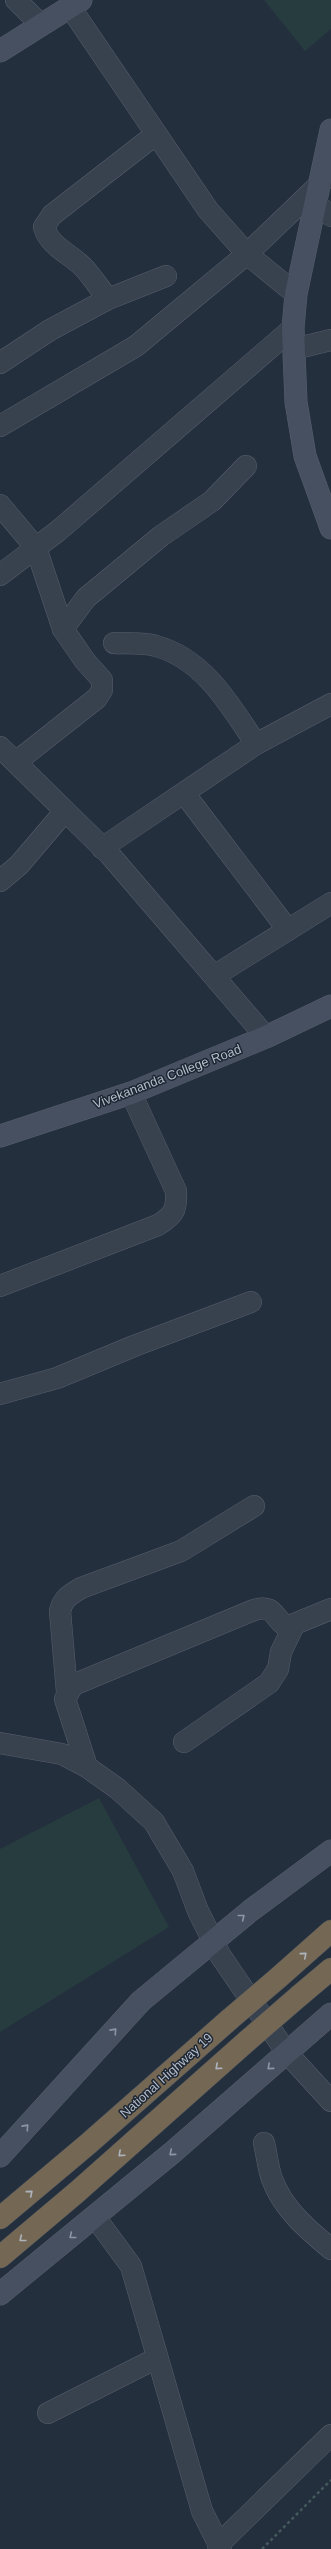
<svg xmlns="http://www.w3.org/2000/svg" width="331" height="2549" font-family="Helvetica,sans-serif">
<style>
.green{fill:#263c3f}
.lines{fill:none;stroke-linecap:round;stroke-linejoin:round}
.street-casing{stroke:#565f6c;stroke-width:22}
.secondary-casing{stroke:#565f6c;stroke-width:23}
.highway-casing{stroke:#434c59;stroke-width:23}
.path{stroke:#44595c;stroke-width:2.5;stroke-dasharray:3 3;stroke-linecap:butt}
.street{stroke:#38414e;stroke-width:21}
.secondary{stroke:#465061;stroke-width:22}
.highway{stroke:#746855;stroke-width:22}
.highway-bridge-casing{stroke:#434c59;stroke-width:23;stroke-linecap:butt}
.highway-bridge{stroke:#746855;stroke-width:22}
.oneway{stroke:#8e96a5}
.oneway2{stroke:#aeb4bd}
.labels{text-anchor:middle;stroke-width:3;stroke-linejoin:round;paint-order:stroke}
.street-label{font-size:13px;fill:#b4bcc9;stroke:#1d2633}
</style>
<rect width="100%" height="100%" fill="#242f3e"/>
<g class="green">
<polygon points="264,0 331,0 331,29 305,51"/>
<polygon points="99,1798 169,1927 0,2032 0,1849"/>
</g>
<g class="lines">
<g class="street-casing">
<g id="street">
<polyline points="16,0 41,25"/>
<polyline points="70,7 208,210 247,254 321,183"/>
<polyline points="316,204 331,216"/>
<path d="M108,299C100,289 93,278 85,269C72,254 50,248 44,227L52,215L155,135"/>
<polyline points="294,349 331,340"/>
<polyline points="0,363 50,330 108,299 166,276"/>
<polyline points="0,426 136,346 247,254 296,294"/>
<polyline points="0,505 36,548 63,629 85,661 102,680 102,690 97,698 16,762"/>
<polyline points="0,575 58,531 293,328"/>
<polyline points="63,629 86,598 161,536 212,501 246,466"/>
<path d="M114,643C127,644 143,642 156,646C204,659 230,705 256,744L331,704"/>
<polyline points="0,747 110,855 266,1037"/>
<polyline points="184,793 288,930"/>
<polyline points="102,848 256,744"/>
<polyline points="0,881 19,865 65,811"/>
<polyline points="214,976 331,903"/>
<path d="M0,1286L158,1225C174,1215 177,1210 176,1191L131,1093"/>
<polyline points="0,1394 57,1378 134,1346 251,1302"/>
<path d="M67,1692L60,1611C63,1598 70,1595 81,1588L181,1551L254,1506"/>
<polyline points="184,1742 269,1683 278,1669 281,1652 293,1627"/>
<polyline points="0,1743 62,1754 87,1767 118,1789 154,1822 183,1871 198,1911 220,1955 287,2053 331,2101"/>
<path d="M87,1767L65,1699L73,1685L254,1610C275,1604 272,1617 287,1627L331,1609"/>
<path d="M264,2143C267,2155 268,2168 272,2179C283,2209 307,2229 331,2249"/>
<polyline points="95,2217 131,2266 202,2511 221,2549"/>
<polyline points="48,2413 157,2358"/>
<polyline points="218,2545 331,2435"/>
</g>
</g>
<g class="secondary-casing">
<g id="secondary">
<polyline points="0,51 81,0"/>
<polyline points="331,130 296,294 293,328 296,402 305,456 331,528"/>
<polyline points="0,1136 131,1093 266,1037 331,1006"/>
<polyline points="0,2156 141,2001 250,1911 331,1851"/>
<polyline points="0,2294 173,2152 331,2014"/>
</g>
</g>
<g class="highway-casing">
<g id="highway">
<polyline points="278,1978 331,1931"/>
<polyline points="299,1996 331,1969"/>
<polyline points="0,2218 88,2144 230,2019"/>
<polyline points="0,2257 77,2192 247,2041"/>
</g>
</g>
<polyline class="path" points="262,2549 331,2480"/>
<use href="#street" class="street"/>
<use href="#secondary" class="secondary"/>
<use href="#highway" class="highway"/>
<g class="highway-bridge-casing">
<g id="highway-bridge">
<polyline points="230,2019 278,1978"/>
<polyline points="247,2041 299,1996"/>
</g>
</g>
<use href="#highway-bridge" class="highway-bridge"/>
</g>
<defs><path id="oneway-chevron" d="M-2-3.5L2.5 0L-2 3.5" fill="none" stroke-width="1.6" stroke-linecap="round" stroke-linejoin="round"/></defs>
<g class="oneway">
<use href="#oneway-chevron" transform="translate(242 1917) rotate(-38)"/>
<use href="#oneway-chevron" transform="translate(114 2031) rotate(-48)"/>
<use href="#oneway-chevron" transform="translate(270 2067) rotate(139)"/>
<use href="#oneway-chevron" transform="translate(26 2127) rotate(-48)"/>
<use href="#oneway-chevron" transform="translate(172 2153) rotate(140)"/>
<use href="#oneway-chevron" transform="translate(72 2236) rotate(141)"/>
</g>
<g class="oneway2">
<use href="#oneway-chevron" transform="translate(304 1955) rotate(-41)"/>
<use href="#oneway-chevron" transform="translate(218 2067) rotate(138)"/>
<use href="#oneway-chevron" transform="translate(121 2154) rotate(138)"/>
<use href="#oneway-chevron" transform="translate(30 2193) rotate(-40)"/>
<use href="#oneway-chevron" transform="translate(22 2239) rotate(141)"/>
</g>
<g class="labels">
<g class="street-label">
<text transform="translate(167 1076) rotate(-21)" y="5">Vivekananda College Road</text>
<text transform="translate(166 2075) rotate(-42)" y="5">National Highway 19</text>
</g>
</g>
</svg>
